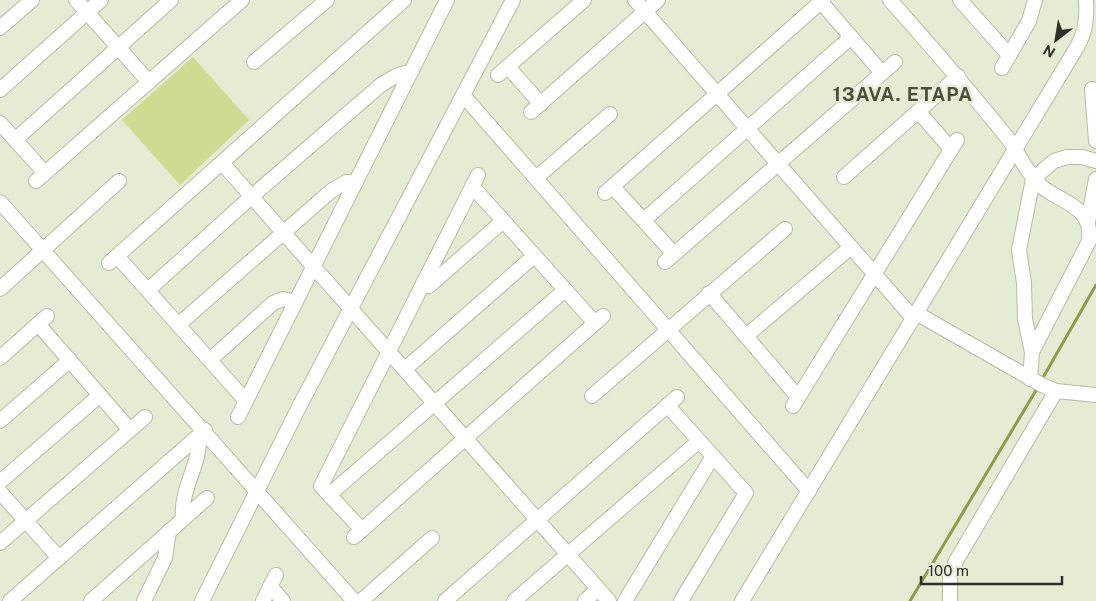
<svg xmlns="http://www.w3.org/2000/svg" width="1096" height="601" font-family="'Public Sans',sans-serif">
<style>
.green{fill:#cedb90}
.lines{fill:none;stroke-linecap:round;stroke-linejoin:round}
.stream{stroke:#8e9a4d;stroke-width:3}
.minor-casing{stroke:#b6bba5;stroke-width:16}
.minor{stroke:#fff;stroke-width:14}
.labels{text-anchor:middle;stroke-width:5;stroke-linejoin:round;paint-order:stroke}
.district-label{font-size:19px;font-weight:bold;letter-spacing:1px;fill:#4b4f3c;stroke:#e6ebd4}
</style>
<rect width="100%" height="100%" fill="#e6ebd4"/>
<polygon class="green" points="193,57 249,120 180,185 122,120"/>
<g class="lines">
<g class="stream">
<polyline points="1041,381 1096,285"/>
<polyline points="910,601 1038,387"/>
</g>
<g class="minor-casing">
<g id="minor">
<polyline points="76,0 149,82"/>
<polyline points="635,0 913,318"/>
<path d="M890,0C930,45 968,89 1006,136C1019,152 1025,172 1041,186C1062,204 1093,205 1089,241L1032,352L1030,379"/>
<polyline points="960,0 1009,55"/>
<polyline points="821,2 882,73"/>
<polyline points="0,28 32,0"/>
<polyline points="254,62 327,0"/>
<polyline points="508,67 541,104"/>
<polyline points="1002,68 1029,21 1035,0"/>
<polyline points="498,75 584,0"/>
<polyline points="1092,89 1096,141"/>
<polyline points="0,90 101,0"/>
<polyline points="463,95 809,491"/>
<polyline points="918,111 951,149"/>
<polyline points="531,112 658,0"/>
<polyline points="0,123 45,173"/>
<polyline points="15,140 171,0"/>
<polyline points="222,163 609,601"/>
<polyline points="844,177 958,76"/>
<polyline points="536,178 610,114"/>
<polyline points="36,181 242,0"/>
<polyline points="472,186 595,323"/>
<polyline points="613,187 674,254"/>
<polyline points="605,193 823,0"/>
<polyline points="0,202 354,601"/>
<polyline points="644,220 851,37"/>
<polyline points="1088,222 1096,179"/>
<polyline points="117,256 246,401"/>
<polyline points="665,262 895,62"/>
<polyline points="109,263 404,0"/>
<polyline points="423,283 429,286 503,221"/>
<polyline points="0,289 119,181"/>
<polyline points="148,290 251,197 382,84 396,76 412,71"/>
<polyline points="709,293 798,397"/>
<polyline points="916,313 1042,385 1056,391 1096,395"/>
<polyline points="38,324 130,430"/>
<polyline points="178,325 331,191 346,182 356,182"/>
<polyline points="746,336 851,247"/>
<polyline points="1032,352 1025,319 1024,283 1019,250 1033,179 1054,161 1067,157 1082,157 1096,161"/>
<polyline points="0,358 47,316"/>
<polyline points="210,360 273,303 283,299 296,302"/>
<polyline points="405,369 534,256"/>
<polyline points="592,396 785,229"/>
<polyline points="667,405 746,493 681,601"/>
<polyline points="793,406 957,140"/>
<polyline points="238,417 447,0"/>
<polyline points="0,421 70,360"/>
<polyline points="0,482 100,395"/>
<polyline points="0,492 59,558"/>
<polyline points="329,495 565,290"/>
<path d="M183,519C180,487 201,466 199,435"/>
<polyline points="362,530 321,486 478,175"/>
<polyline points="354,537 603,316"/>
<polyline points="0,543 145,417"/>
<polyline points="270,586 283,601"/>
<polyline points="10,601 205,430"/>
<polyline points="91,601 207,498"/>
<polyline points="144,601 165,558 169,531"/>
<polyline points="202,601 300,405 513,0"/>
<polyline points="263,601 276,575"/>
<polyline points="361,601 432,538"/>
<polyline points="445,601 677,397"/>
<polyline points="514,601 699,441"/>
<polyline points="585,601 598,589"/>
<polyline points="625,601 713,456"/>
<path d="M742,601L1077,47C1086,31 1087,18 1086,0"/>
<polyline points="950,601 950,577 956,561 1056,391"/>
</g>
</g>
<use href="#minor" class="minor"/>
</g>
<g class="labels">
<g class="district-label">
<text x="903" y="101">13AVA. ETAPA</text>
</g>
</g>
<g transform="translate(1056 40) rotate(211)" stroke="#e6ebd4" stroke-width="4" paint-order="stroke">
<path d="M0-4L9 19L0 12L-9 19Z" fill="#2f3128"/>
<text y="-8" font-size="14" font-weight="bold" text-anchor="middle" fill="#2f3128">N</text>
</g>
<path d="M921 576v8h141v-8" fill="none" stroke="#2f3128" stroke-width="2.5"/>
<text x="928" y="576" font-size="15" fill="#2f3128" stroke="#e6ebd4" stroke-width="4" paint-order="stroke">100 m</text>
</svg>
